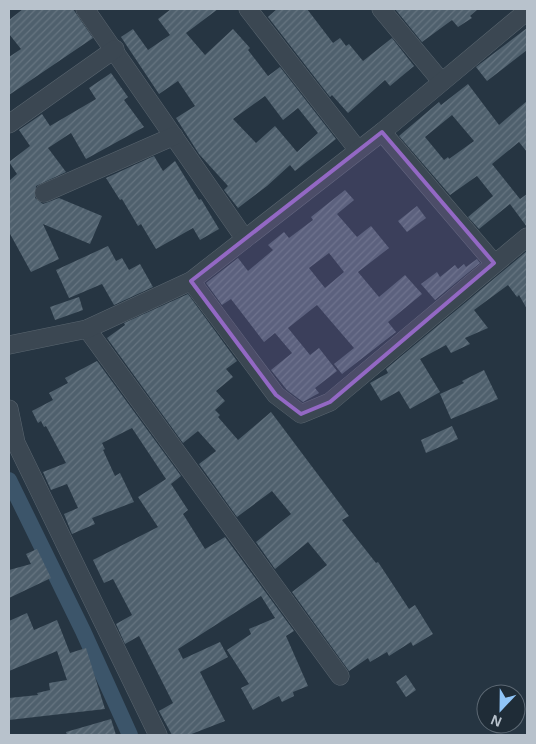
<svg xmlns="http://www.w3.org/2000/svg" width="536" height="744" font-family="Helvetica,sans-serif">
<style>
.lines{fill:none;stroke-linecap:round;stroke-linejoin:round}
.canal{stroke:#3c556a;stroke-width:16}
.building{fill:url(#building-hatch);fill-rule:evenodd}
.street-casing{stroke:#59656f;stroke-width:19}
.street{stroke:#3b4752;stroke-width:18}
.marked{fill:#9368c4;fill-opacity:0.2;stroke:#9368c4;stroke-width:4;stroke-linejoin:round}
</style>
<defs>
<pattern id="building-hatch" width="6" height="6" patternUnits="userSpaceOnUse" patternTransform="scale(1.25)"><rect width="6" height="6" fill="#4f606d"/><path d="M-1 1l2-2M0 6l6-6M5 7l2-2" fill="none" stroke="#667581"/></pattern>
</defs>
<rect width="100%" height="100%" fill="#263542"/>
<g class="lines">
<polyline class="canal" points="9,480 83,631 130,735"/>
</g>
<g class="building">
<polygon points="23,9 73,9 93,38 9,95 9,57 21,49 9,34 9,20"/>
<path d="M171,9H218L186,33L205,55L233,29L250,48L248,50L268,76L280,67L336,139L295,171L290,165L267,186L238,208L224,190L228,186L199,154L176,118L195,106L178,81L159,94L121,37L133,29L148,50L170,35L158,19ZM265,96L283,120L298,108L318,133L297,152L275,126L256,143L233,119Z"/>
<polygon points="277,9 307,9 333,43 340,38 346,46 349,44 363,61 392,38 414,66 390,86 385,80 348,113 332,95 330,97 268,17"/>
<polygon points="395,9 478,9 470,16 472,18 458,27 452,20 422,42"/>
<polygon points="527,28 527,50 487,81 476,67"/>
<polygon points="111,73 128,97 124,100 144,127 86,159 71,133 48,148 66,172 36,186 35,198 43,204 59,198 102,216 90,244 43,224 59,259 31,272 9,232 9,181 17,174 9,162 30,146 19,130 42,114 50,126 96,99 89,88"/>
<path d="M468,84L499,125L527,101V152L519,142L492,164L520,199L527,194V227L510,204L479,229L468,217L493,196L477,176L450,195L399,136L439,102L441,105ZM452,115L474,141L449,159L448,157L444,160L425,137Z"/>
<polygon points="154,156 163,171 175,161 199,200 201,199 219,229 200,240 193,228 156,249 141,224 138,226 122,199 120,200 106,178"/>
<path d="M345,190L354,200L337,214L357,237L371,226L389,248L358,272L379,297L405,275L422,294L388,322L396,332L342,374L334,364L354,348L317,305L288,328L310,355L319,348L337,371L315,388L319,393L303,402L287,390L271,370L292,353L275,333L264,342L231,299L222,305L206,283L238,258L248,271L273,250L268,245L284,232L289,238L313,220L311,217ZM329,253L344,272L325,288L309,268Z"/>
<polygon points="417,206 426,218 407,232 398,221"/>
<polygon points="108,246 116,261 122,258 129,270 140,264 153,287 114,305 102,284 69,298 56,270"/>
<polygon points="527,251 527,309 519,295 517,297 508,285 474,310 488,328 465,338 470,344 451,353 446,345 420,359 440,392 410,409 399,391 381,401 370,383 388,373 386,369"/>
<polygon points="477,259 480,263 435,300 421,284 437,272 440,277 455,265 458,269 464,264 466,267"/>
<polygon points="188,294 237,361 226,369 233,377 216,391 225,401 215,410 220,415 218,417 238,440 271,412 349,516 342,520 376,563 378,562 409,609 415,605 433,634 413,646 411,642 389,656 387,652 370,662 368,658 349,671 292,592 327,565 308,542 275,569 256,542 291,514 272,491 237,517 199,464 216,451 198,431 183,443 107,338 125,325 124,323"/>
<polygon points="79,297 83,310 55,320 50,307"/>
<polygon points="97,361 181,476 171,484 188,510 183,514 205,549 225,537 294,631 286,636 308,686 293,692 294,696 282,702 279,696 253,710 241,688 249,684 227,650 251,634 249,629 275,618 261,596 178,649 183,659 220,642 228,657 200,672 225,721 189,735 172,735 159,711 173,703 139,636 125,644 116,624 132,615 113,579 104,583 93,560 158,527 138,497 166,479 132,428 102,443 105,449 103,450 115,476 120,473 134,502 92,518 95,524 72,534 64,514 78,508 67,484 51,490 43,472 66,463 46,426 44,427 41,421 38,423 32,411 53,400 49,393 68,383 65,378"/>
<polygon points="484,370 498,399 451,419 440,394 464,383 462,381"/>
<polygon points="452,426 458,439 426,453 421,440"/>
<polygon points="37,549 51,578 9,598 9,570 31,564 26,554"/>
<polygon points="27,613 34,630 57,620 70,653 86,648 105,709 9,720 9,698 38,695 37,693 50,690 49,683 67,680 57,651 9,671 9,621"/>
<polygon points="406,675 416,690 406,697 396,682"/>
<polygon points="111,719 116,735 67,735 66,732"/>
</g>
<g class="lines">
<g class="street-casing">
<g id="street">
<polyline points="85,9 245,239"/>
<polyline points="248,9 358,150"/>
<polyline points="381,9 441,81"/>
<polyline points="9,124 115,49"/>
<polyline points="382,132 494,263"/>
<polyline points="44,193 174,136"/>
<polyline points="191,281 276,395 301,414 330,402 527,237"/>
<polyline points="87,329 340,676"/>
<polyline points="9,345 87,329 191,281 382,132 527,11"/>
<polyline points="9,409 16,443 158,735"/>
</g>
</g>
<use href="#street" class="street"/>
</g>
<path class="marked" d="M382,132L494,263L330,402L301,414L276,395L191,281Z"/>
<rect width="536" height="744" fill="none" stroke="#b8c2cc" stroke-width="20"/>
<g transform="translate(501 709) rotate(202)"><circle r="24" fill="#1f2c37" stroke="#5c6873"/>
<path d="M0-4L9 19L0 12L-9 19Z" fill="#90c5f8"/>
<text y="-8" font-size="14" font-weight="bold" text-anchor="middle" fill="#b8c2cc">N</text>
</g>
</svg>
